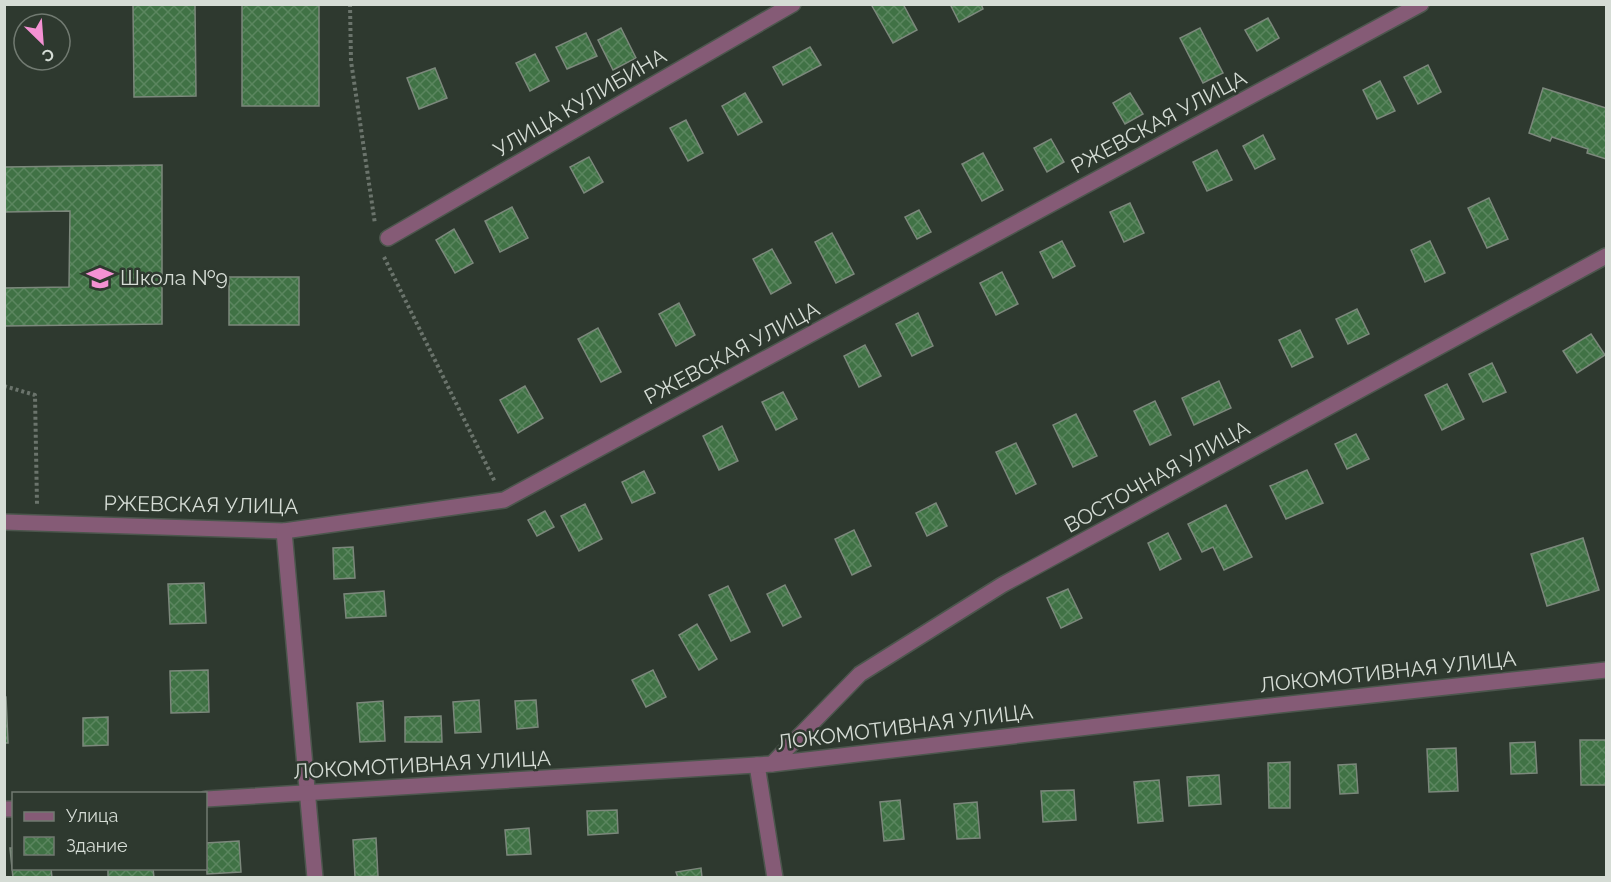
<svg xmlns="http://www.w3.org/2000/svg" width="1611" height="882" font-family="Raleway,sans-serif">
<style>
.building{fill:url(#building-cross-hatch);stroke:#7c887c;stroke-width:1.5}
.lines{fill:none;stroke-linecap:round;stroke-linejoin:round}
.minor-casing{stroke:#4c564d;stroke-width:18}
.path{stroke:#6b746c;stroke-width:4;stroke-dasharray:3 3;stroke-linecap:butt}
.minor{stroke:#855b76;stroke-width:15}
.labels{text-anchor:middle;stroke-width:5;stroke-linejoin:round;paint-order:stroke}
.street-label{font-size:21px;fill:#d5dcd5;stroke:#2e392f}
.poi-label{font-size:21px;fill:#d5dcd5;stroke:#2e392f;text-anchor:start}
</style>
<defs>
<pattern id="building-cross-hatch" width="8" height="8" patternUnits="userSpaceOnUse" patternTransform="scale(1.5)"><rect width="8" height="8" fill="#407245"/><path d="M0 0l8 8M0 8l8-8" fill="none" stroke="#5b865f"/></pattern>
</defs>
<rect width="100%" height="100%" fill="#2e392f"/>
<g class="building">
<polygon points="133,4 195,4 196,96 134,97"/>
<rect x="242" y="4" width="77" height="102"/>
<polygon points="874,4 903,4 917,30 893,43 872,6"/>
<polygon points="950,4 981,4 983,9 959,22"/>
<polygon points="1268,18 1279,38 1257,51 1245,30"/>
<polygon points="621,28 636,58 613,70 598,40"/>
<polygon points="1200,28 1223,73 1203,83 1180,38"/>
<polygon points="586,33 597,56 567,69 556,47"/>
<polygon points="810,47 821,65 783,85 773,67"/>
<polygon points="535,54 549,81 530,91 516,63"/>
<polygon points="1428,65 1441,92 1418,104 1404,77"/>
<polygon points="435,68 447,98 419,109 407,78"/>
<polygon points="1380,81 1395,111 1377,119 1363,90"/>
<polygon points="1543,88 1606,108 1606,159 1587,153 1588,149 1552,137 1550,141 1529,133"/>
<polygon points="745,93 762,122 738,135 722,106"/>
<polygon points="1130,93 1143,114 1125,124 1113,103"/>
<polygon points="686,120 703,153 688,161 670,128"/>
<polygon points="1263,135 1275,159 1255,169 1243,146"/>
<polygon points="1051,139 1064,162 1047,172 1034,148"/>
<polygon points="1217,150 1232,180 1207,191 1193,162"/>
<polygon points="983,153 1003,190 982,201 962,164"/>
<polygon points="589,157 603,182 584,193 570,167"/>
<polygon points="162,165 162,324 4,326 4,288 69,287 70,211 4,212 4,167"/>
<polygon points="1489,198 1508,239 1487,248 1468,208"/>
<polygon points="1130,203 1144,233 1124,242 1110,212"/>
<polygon points="512,207 528,238 500,252 485,221"/>
<polygon points="919,210 931,232 917,239 905,217"/>
<polygon points="454,229 473,263 455,273 436,240"/>
<polygon points="832,233 854,274 836,283 815,242"/>
<polygon points="1062,241 1075,266 1053,278 1040,252"/>
<polygon points="1430,241 1445,273 1425,282 1411,250"/>
<polygon points="772,249 791,283 771,294 753,259"/>
<polygon points="1002,272 1018,304 996,315 980,283"/>
<rect x="229" y="277" width="70" height="48"/>
<polygon points="679,303 695,335 676,346 659,314"/>
<polygon points="1357,309 1369,334 1348,344 1336,319"/>
<polygon points="918,313 933,346 912,356 896,324"/>
<polygon points="598,328 621,372 601,382 578,339"/>
<polygon points="1300,330 1313,357 1292,367 1279,340"/>
<polygon points="1591,334 1605,355 1577,373 1563,351"/>
<polygon points="865,345 881,376 859,387 844,356"/>
<polygon points="1492,363 1506,392 1483,402 1469,374"/>
<polygon points="1219,381 1231,408 1194,425 1182,398"/>
<polygon points="1447,384 1464,419 1442,430 1425,395"/>
<polygon points="525,386 543,418 518,433 500,400"/>
<polygon points="783,392 797,419 776,430 762,402"/>
<polygon points="1155,401 1171,435 1150,445 1134,411"/>
<polygon points="1076,414 1097,456 1073,467 1053,425"/>
<polygon points="722,426 738,461 719,470 703,436"/>
<polygon points="1356,434 1369,459 1347,469 1335,444"/>
<polygon points="1016,443 1036,484 1016,494 996,452"/>
<polygon points="1307,470 1323,503 1286,519 1270,486"/>
<polygon points="644,471 655,493 632,503 622,482"/>
<polygon points="936,503 947,526 927,536 916,513"/>
<polygon points="585,504 602,539 579,551 561,516"/>
<polygon points="1226,505 1252,557 1224,570 1213,547 1202,552 1188,524"/>
<polygon points="545,511 554,527 537,536 528,520"/>
<polygon points="854,530 871,566 852,575 835,539"/>
<polygon points="1168,533 1181,559 1160,570 1148,543"/>
<polygon points="1583,538 1599,590 1547,606 1531,554"/>
<polygon points="353,547 355,578 334,579 333,548"/>
<polygon points="204,583 206,623 170,624 168,584"/>
<polygon points="785,585 801,617 783,626 767,594"/>
<polygon points="728,586 750,632 731,641 709,595"/>
<polygon points="1068,589 1082,618 1061,628 1047,598"/>
<polygon points="384,591 386,616 346,618 344,594"/>
<polygon points="697,624 717,659 699,670 679,635"/>
<polygon points="208,670 209,712 171,713 170,671"/>
<polygon points="653,670 666,697 646,707 632,680"/>
<polygon points="4,697 6,697 8,743 4,743"/>
<polygon points="479,700 481,732 455,733 453,702"/>
<polygon points="536,700 538,727 517,729 515,701"/>
<polygon points="383,701 385,741 360,742 357,703"/>
<polygon points="441,716 442,742 405,742 405,717"/>
<polygon points="108,717 108,745 83,746 83,718"/>
<polygon points="1580,740 1606,740 1606,785 1581,785"/>
<polygon points="1535,742 1537,773 1511,774 1510,743"/>
<polygon points="1456,748 1458,791 1429,792 1427,749"/>
<polygon points="1290,762 1290,808 1269,808 1268,763"/>
<polygon points="1356,764 1358,793 1340,794 1338,765"/>
<polygon points="1219,775 1221,804 1189,806 1187,777"/>
<polygon points="1159,780 1163,821 1138,823 1134,782"/>
<polygon points="1074,790 1076,820 1043,822 1041,791"/>
<polygon points="900,800 904,839 884,841 880,802"/>
<polygon points="977,802 980,838 957,839 954,804"/>
<polygon points="617,810 618,833 588,835 587,811"/>
<polygon points="529,828 531,854 507,855 505,830"/>
<polygon points="376,838 378,876 355,877 353,840"/>
<polygon points="239,841 241,872 207,874 206,843"/>
<polygon points="10,848 14,848 14,868 51,868 52,878 13,878"/>
<polygon points="108,868 153,868 154,878 108,878"/>
<polygon points="701,868 702,878 678,878 676,872"/>
</g>
<g class="lines">
<g class="minor-casing">
<g id="minor">
<polyline points="388,238 793,4"/>
<polyline points="4,522 284,531 504,500 1421,4"/>
<polyline points="284,531 315,878"/>
<polyline points="772,764 860,674 1002,585 1606,256"/>
<polyline points="757,765 775,878"/>
<polyline points="206,799 772,764 1261,707 1606,670"/>
<polyline points="4,809 14,809"/>
</g>
</g>
<g class="path">
<polyline points="350,4 351,61 375,224"/>
<polyline points="384,257 495,482"/>
<polyline points="4,386 35,395 37,504"/>
</g>
<use href="#minor" class="minor"/>
</g>
<defs>
<g id="school-bare" transform="scale(2.07)"><path d="M0-5L7-2L0 1L-7-2ZM-4 1L0 2.5L4 1V4Q0 6-4 4Z" fill="#f491d3" stroke="#2e392f" stroke-width="2.5" paint-order="stroke"/></g>
</defs>
<g fill-rule="evenodd">
<use href="#school-bare" x="100" y="278"/>
</g>
<g class="labels">
<g class="street-label">
<text transform="translate(580 103) rotate(-30)" y="7">УЛИЦА КУЛИБИНА</text>
<text transform="translate(1159 122) rotate(-28)" y="7">РЖЕВСКАЯ УЛИЦА</text>
<text transform="translate(732 353) rotate(-28)" y="7">РЖЕВСКАЯ УЛИЦА</text>
<text transform="translate(1157 477) rotate(-29)" y="7">ВОСТОЧНАЯ УЛИЦА</text>
<text transform="translate(201 505) rotate(1)" y="7">РЖЕВСКАЯ УЛИЦА</text>
<text transform="translate(1388 672) rotate(-6)" y="7">ЛОКОМОТИВНАЯ УЛИЦА</text>
<text transform="translate(905 727) rotate(-7)" y="7">ЛОКОМОТИВНАЯ УЛИЦА</text>
<text transform="translate(422 765) rotate(-3)" y="7">ЛОКОМОТИВНАЯ УЛИЦА</text>
</g>
<g class="poi-label">
<text x="120" y="285">Школа №9</text>
</g>
</g>
<rect width="1611" height="882" fill="none" stroke="#d5dcd5" stroke-width="12"/>
<rect x="12" y="792" width="195" height="78" fill="#2e392f" stroke="#717a71" stroke-width="1.5"/>
<rect x="24" y="812" width="30" height="9" fill="#855b76" stroke="#717a71" stroke-width="1.5"/>
<text x="66" y="822" font-size="18" fill="#d5dcd5">Улица</text>
<rect x="24" y="837" width="30" height="18" fill="url(#building-cross-hatch)" stroke="#717a71" stroke-width="1.5"/>
<text x="66" y="852" font-size="18" fill="#d5dcd5">Здание</text>
<g transform="translate(42 42) rotate(155)"><circle r="28" fill="#2e392f" stroke="#717a71" stroke-width="1.5"/>
<path d="M0-4.5L10 22L0 15L-10 22Z" fill="#f491d3"/>
<text y="-9" font-size="16" font-weight="bold" text-anchor="middle" fill="#d5dcd5">С</text>
</g>
</svg>
